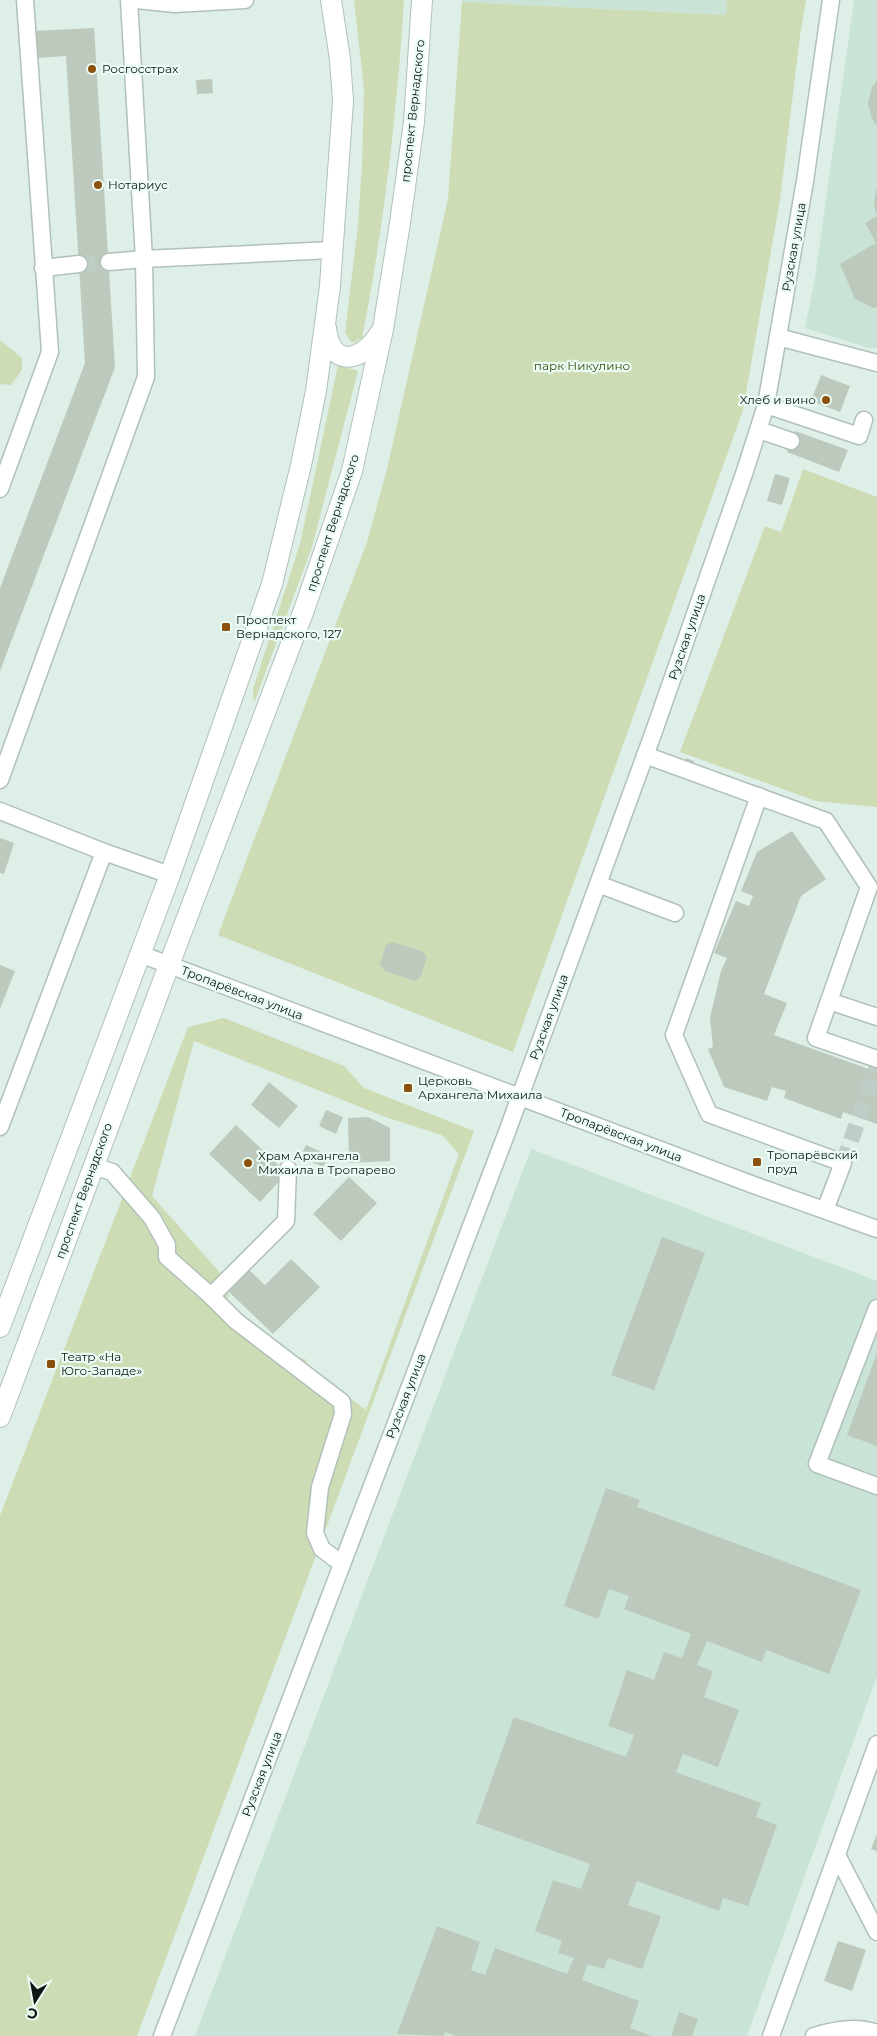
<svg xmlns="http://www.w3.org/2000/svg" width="877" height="2036" font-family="Montserrat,sans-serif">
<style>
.built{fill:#cae3d7}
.green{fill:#cedcb5;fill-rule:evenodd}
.building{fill:#bdc9bd}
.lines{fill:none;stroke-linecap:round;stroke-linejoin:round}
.minor-tunnel{stroke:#becec7;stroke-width:16;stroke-dasharray:16 8;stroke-linecap:butt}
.minor-casing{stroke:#b0c1b9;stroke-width:19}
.major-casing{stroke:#b0c1b9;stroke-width:22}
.minor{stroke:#fff;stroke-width:16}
.major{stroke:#fff;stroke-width:20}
.poi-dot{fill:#8c510e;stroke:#eafcf4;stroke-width:2}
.labels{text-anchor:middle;stroke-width:4.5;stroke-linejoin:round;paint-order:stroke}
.poi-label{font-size:12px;fill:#101613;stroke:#eafcf4;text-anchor:start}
.street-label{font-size:12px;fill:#101613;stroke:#eafcf4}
.park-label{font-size:12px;fill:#384a0a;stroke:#eafcf4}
</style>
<rect width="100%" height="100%" fill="#ddefe7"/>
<g class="built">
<polygon points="462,0 727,0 726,15 462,2"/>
<polygon points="854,0 877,0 877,348 869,348 805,328 815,278"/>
<polygon points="531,1149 877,1281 877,1676 747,2036 195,2036"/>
</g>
<g class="green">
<path d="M354,0H404C397,114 384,226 362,338L352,343L345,333L358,225L362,164L364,89Z"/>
<polygon points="727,0 806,0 800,36 780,200 743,410 513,1052 218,935 367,542 387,469 448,199 462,2 726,15"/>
<polygon points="0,340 22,358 22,370 11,385 0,384"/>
<polygon points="338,365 358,371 312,547 254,703 253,689 300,544"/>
<polygon points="803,469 877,497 877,807 816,801 680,752 765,526 781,532"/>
<path d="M224,1018L344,1066L364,1088L474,1131L137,2036H0V1516L188,1027ZM194,1041L388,1118L442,1135L459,1154L366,1410L310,1370L305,1359L293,1357L226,1307L230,1284L152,1196Z"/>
</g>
<g class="building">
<polygon points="94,28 115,367 0,671 0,588 85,363 66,56 36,58 34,31"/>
<polygon points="212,79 213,93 197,94 196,80"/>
<polygon points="877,80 877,126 872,118 868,104 872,87"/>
<polygon points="877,187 877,213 876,213 874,203"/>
<polygon points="877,216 877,307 873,308 855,299 840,264 876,243 865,223"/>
<polygon points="821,375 850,386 840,412 811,401"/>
<polygon points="795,431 848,450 839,472 787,452"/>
<polygon points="775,474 790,478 782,505 767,501"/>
<polygon points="686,758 694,761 692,768 684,765"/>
<polygon points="792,831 826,879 801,896 764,994 787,1003 774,1035 877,1072 877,1124 843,1112 841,1119 784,1098 786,1091 772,1087 767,1101 724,1087 708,1049 713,1047 710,1018 721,971 727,958 714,953 736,901 749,906 753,896 741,891 757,852"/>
<polygon points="0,838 14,843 4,874 0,873"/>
<polygon points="392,942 422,951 427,957 421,976 415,981 385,971 380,964 386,945"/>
<polygon points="0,965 15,971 0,1009"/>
<polygon points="269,1082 298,1106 279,1128 251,1105"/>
<polygon points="326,1110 343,1117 336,1134 319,1126"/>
<polygon points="368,1117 390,1128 390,1161 349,1163 348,1118"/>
<polygon points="236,1125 287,1173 260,1202 209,1154"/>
<polygon points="306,1145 329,1155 323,1167 300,1157"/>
<polygon points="349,1177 377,1203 341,1241 313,1214"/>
<polygon points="662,1237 705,1253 654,1390 611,1375"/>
<polygon points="291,1259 320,1287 273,1334 229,1292 249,1270 265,1285"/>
<polygon points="877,1353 877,1446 847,1435"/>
<polygon points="606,1488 640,1500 637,1507 861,1590 829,1674 766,1650 762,1662 707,1641 697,1665 713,1671 704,1697 739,1710 718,1767 683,1754 676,1772 761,1803 756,1817 777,1825 748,1906 723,1898 719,1911 637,1881 628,1905 661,1916 642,1969 608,1958 604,1969 588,1964 582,1980 639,2001 630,2028 651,2036 456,2036 445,2032 444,2036 397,2034 437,1926 480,1942 471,1970 485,1975 495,1948 567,1974 574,1958 558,1953 562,1941 535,1931 553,1880 581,1889 590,1864 476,1823 514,1717 626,1757 634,1735 608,1726 627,1670 654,1680 664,1652 682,1658 691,1634 624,1609 629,1596 609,1589 598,1619 564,1606"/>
<polygon points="877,1834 877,1851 871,1849"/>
<polygon points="838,1941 866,1950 852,1991 824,1981"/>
<polygon points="679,2012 698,2019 692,2036 671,2036"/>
</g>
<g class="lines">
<g class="minor-tunnel">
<polyline points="79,264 109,262"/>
<polyline points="843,1163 877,1067"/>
</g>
<g class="minor-casing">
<g id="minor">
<polyline points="129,0 144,259 332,250"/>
<polyline points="136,0 175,4 245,0"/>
<polyline points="43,268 79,264"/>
<polyline points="778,337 877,363"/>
<polyline points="766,405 859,436 864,420"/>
<polyline points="759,430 791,441"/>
<polyline points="0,489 50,352 25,0"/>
<polyline points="645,755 826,821 869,887 816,1038 877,1059"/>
<polyline points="0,780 146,377 144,259 109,262"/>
<polyline points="759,796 674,1035 709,1114 843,1163 825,1210"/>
<polyline points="0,811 104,852 170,875"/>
<polyline points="598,884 675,913"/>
<polyline points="140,954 751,1184 877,1229"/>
<polyline points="829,1001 877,1017"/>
<polyline points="0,1127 104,852"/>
<polyline points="93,1166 112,1172 152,1218 167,1245 167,1257 211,1296 286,1221 288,1169"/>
<polyline points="211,1296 236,1321 342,1402 343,1414 320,1487 315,1533 322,1549 342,1564"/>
<polyline points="877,1308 817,1464 877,1486"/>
<polyline points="837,1855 877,1932"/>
<polyline points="162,2036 507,1132 653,734 745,471 766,405 805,181 831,0"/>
<polyline points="771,2036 877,1744"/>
<path d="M814,2036C833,2030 857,2025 877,2033"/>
</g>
</g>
<g class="major-casing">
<g id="major">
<path d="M326,328C331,369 362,362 380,333"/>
<polyline points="0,1327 170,875 272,584 301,465 316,391 330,286 343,101 340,59 331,0"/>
<polyline points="0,1417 169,965 304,610 352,471 383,329 400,223 414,122 422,0"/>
</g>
</g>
<use href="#minor" class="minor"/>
<use href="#major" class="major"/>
</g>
<g class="poi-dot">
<circle cx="92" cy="69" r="5"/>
<circle cx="98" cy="185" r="5"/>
<circle cx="826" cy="400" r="5"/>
<rect x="221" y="622" width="10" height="10" rx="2.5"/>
<rect x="403" y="1083" width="10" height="10" rx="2.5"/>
<rect x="752" y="1157" width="10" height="10" rx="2.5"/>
<circle cx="248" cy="1163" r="5"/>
<rect x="46" y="1359" width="10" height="10" rx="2.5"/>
</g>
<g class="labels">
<g class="poi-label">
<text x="102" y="73">Росгосстрах</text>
<text x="108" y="189">Нотариус</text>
<text x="816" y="404" text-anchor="end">Хлеб и вино</text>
<text x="236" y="624">Проспект<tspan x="236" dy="14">Вернадского, 127</tspan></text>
<text x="418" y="1085">Церковь<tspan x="418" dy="14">Архангела Михаила</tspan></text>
<text x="767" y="1159">Тропарёвский<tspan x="767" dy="14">пруд</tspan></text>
<text x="258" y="1160">Храм Архангела<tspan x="258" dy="14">Михаила в Тропарево</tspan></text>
<text x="61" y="1361">Театр «На<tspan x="61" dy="14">Юго-Западе»</tspan></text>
</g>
<g class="street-label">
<text transform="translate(413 111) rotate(-84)" y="4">проспект Вернадского</text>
<text transform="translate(794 247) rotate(-80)" y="4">Рузская улица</text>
<text transform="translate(333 523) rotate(-72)" y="4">проспект Вернадского</text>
<text transform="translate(687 637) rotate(-71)" y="4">Рузская улица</text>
<text transform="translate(242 993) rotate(21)" y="4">Тропарёвская улица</text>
<text transform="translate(549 1017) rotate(-70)" y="4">Рузская улица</text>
<text transform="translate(621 1135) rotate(21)" y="4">Тропарёвская улица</text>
<text transform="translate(84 1191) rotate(-70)" y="4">проспект Вернадского</text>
<text transform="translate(406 1396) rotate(-69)" y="4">Рузская улица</text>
<text transform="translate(262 1774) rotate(-69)" y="4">Рузская улица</text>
</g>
<g class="park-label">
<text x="582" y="370">парк Никулино</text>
</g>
</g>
<g transform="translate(35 2001) rotate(191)" stroke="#eafcf4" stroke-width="4" paint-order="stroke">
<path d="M0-4L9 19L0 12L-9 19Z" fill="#101613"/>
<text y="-8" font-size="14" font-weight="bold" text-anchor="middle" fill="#101613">С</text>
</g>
</svg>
